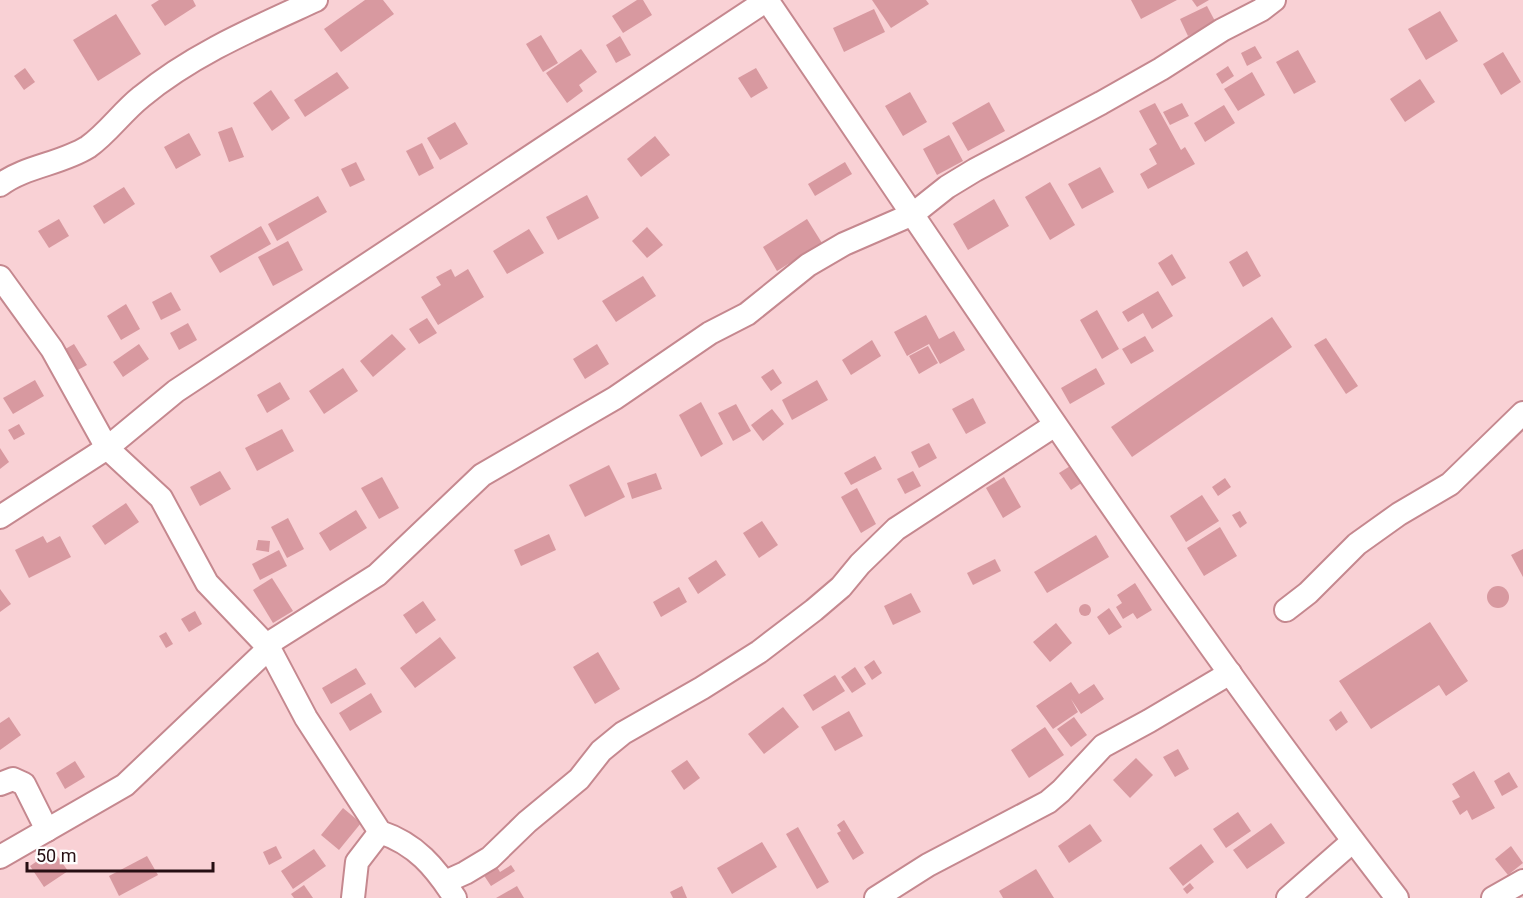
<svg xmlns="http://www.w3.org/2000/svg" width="1523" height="898" font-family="Roboto,sans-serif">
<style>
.building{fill:#d899a0}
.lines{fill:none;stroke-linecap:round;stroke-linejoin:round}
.minor-casing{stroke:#c5888f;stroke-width:26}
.minor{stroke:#fff;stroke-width:22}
</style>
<rect width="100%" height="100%" fill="#f9d1d5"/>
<g class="building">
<polygon points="159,0 193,0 196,6 165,26 151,5"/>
<polygon points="365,0 383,0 394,14 341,52 324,29"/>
<polygon points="637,0 643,0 652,15 623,33 612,16"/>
<polygon points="872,0 926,0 929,4 891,28"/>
<polygon points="1131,0 1177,0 1141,19"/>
<polygon points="1192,0 1209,0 1197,7"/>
<polygon points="1207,6 1216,23 1188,36 1180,19"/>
<polygon points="874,9 885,32 844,52 833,28"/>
<polygon points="1440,11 1458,41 1426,60 1408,29"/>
<polygon points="116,14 141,54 98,81 73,40"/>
<polygon points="541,35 558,63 543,72 526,44"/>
<polygon points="620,36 631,55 616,63 606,45"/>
<polygon points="1255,46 1262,58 1247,66 1241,53"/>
<polygon points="581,49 597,72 579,85 583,91 567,103 546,73"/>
<polygon points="1298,50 1316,82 1294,94 1276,62"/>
<polygon points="1503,52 1521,82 1501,95 1483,64"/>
<polygon points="1228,66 1234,76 1222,84 1216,74"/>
<polygon points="25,68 35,82 24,90 14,76"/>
<polygon points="756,68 768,88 751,98 738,78"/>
<polygon points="337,72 349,88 305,117 294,100"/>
<polygon points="1252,72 1265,95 1238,111 1224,89"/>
<polygon points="1420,79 1435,102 1405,122 1390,99"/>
<polygon points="271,90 290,118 272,131 253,103"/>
<polygon points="910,92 927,122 903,136 885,106"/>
<polygon points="989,102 1005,131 968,151 952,123"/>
<polygon points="1155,103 1181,150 1185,147 1195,164 1148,189 1140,174 1157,164 1149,149 1157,144 1139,111"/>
<polygon points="1182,103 1189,116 1170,125 1163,112"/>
<polygon points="1224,105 1235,123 1205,142 1194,123"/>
<polygon points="455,122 468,144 440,160 427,138"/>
<polygon points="232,127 244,157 229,162 218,132"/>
<polygon points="189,133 201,155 176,169 164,147"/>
<polygon points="949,135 963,161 937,175 923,149"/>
<polygon points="655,136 670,155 641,177 627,159"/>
<polygon points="422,143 434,168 419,176 406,151"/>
<polygon points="356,162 365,180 350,187 341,169"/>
<polygon points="845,162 852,174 815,196 808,184"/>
<polygon points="1100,167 1114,192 1082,209 1068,184"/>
<polygon points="1050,182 1075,225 1050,240 1025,197"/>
<polygon points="124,187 135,204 104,224 93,206"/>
<polygon points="587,195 599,218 558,240 546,217"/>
<polygon points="318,196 327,212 277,241 268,224"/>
<polygon points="994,199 1009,226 968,250 953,224"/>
<polygon points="59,219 69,236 49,248 38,231"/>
<polygon points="807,219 822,243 777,271 763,247"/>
<polygon points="261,226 271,244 220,273 210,256"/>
<polygon points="647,227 663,245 647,258 632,241"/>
<polygon points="529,229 544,253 507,274 493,251"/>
<polygon points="288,241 303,270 273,286 258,257"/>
<polygon points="1247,251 1261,276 1243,287 1229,262"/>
<polygon points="1172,254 1186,278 1172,286 1158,263"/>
<polygon points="451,269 455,277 468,269 484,297 438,325 421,297 441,285 436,277"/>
<polygon points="643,276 656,296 616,322 602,301"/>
<polygon points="1158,291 1173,316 1152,329 1143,313 1128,322 1122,312"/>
<polygon points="171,292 181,310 161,320 152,302"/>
<polygon points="126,304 140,329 121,340 107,316"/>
<polygon points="1097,310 1119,349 1102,359 1080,320"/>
<polygon points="926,315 939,339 954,331 965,350 940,364 929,344 907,356 894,332"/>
<polygon points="1272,317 1292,347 1132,457 1111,427"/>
<polygon points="427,318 437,333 419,344 409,329"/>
<polygon points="188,323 197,340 179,350 170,333"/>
<polygon points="392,334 406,349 373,377 360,361"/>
<polygon points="1145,336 1154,351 1131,364 1122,349"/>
<polygon points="1326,338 1358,386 1346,394 1314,345"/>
<polygon points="872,340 881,356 851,375 842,360"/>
<polygon points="74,344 87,365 74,372 62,351"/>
<polygon points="139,344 149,359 123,377 113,362"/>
<polygon points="597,344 609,364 585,379 573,359"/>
<polygon points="928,346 938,363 919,374 909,356"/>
<polygon points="343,368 358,391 324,414 309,391"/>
<polygon points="1096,368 1105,384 1070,404 1061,388"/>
<polygon points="773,369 782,383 771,391 761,377"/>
<polygon points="35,380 44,396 13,414 3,398"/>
<polygon points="817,380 828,400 792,420 782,400"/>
<polygon points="280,382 290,399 267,413 257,395"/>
<polygon points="973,398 986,423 966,434 952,409"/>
<polygon points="701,402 723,444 701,457 679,415"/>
<polygon points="736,404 751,431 733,441 718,413"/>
<polygon points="772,409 784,424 763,441 751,425"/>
<polygon points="19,424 25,434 14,440 8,430"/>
<polygon points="282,429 294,451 257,471 245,448"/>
<polygon points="929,443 937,458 919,468 911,452"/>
<polygon points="0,448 9,462 0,469"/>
<polygon points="875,456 882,469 851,485 844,473"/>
<polygon points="1075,463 1086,480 1071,490 1059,473"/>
<polygon points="609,465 625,497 585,517 569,485"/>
<polygon points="220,471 231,489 200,506 190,487"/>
<polygon points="913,471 921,486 905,494 897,479"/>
<polygon points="656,473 662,489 632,499 627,483"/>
<polygon points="382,477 399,508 379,519 361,488"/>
<polygon points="1004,477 1021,507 1003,518 986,488"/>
<polygon points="1225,478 1231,487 1218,496 1212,487"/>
<polygon points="857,488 876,524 861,533 841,497"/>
<polygon points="1202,495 1219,521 1186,542 1170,516"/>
<polygon points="126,503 139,522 105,545 92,526"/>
<polygon points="356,510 367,528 330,551 319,533"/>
<polygon points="1240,511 1247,523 1240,528 1232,515"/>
<polygon points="288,518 304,549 287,558 271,527"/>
<polygon points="762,521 778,545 759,558 743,533"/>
<polygon points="1220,527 1237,556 1204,576 1187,548"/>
<polygon points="549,534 556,550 521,566 514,550"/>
<polygon points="1096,535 1109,557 1047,593 1034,572"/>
<polygon points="43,536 47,543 60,536 71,557 29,578 15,550"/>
<polygon points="258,540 270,541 269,552 256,550"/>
<polygon points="1523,549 1523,577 1511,555"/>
<polygon points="279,550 287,566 260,580 252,564"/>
<polygon points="995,559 1001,571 973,585 967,573"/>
<polygon points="716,560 726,575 698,594 688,578"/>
<polygon points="272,578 293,611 273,623 253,590"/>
<polygon points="1135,583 1152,610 1137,619 1133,613 1123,619 1116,607 1122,603 1117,595"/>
<circle cx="1498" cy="597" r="11"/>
<polygon points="679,587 687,602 661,617 653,602"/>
<polygon points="0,589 11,604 0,612"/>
<polygon points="911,593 921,612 893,625 884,606"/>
<polygon points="423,601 436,620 416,634 403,615"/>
<circle cx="1085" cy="610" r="6"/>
<polygon points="1109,608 1122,627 1109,635 1097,617"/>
<polygon points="195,611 202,624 189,632 181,619"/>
<polygon points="1430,622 1468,681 1446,696 1439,685 1371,729 1339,681"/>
<polygon points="1056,623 1072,643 1050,662 1033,642"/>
<polygon points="166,632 173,644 166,648 159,636"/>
<polygon points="440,637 456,658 415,688 400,668"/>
<polygon points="598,652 620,689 595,704 573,667"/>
<polygon points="874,660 882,673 872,680 864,667"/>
<polygon points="855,667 866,684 852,693 841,677"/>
<polygon points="356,668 366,684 331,704 322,688"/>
<polygon points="835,675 845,691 813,711 803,695"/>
<polygon points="1071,682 1079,694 1094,684 1104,699 1081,714 1071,699 1078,712 1053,729 1036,706"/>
<polygon points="371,693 382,712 350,731 339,713"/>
<polygon points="783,707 799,727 764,754 748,734"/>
<polygon points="849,711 863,736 835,751 821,727"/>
<polygon points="1341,711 1348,722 1336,731 1329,720"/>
<polygon points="9,717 21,735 0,750 0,723"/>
<polygon points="1074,717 1087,735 1071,747 1057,729"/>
<polygon points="1045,727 1064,755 1029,778 1011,750"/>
<polygon points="1178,749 1189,769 1175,777 1163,757"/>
<polygon points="1136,758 1153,775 1130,798 1113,780"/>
<polygon points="687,760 700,778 684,790 671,771"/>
<polygon points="75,761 85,777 65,789 56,773"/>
<polygon points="1474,771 1495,808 1472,820 1467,810 1460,815 1452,801 1460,797 1452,784"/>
<polygon points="1509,772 1518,787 1502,796 1494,781"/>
<polygon points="343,808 361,823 339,850 321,835"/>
<polygon points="1238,812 1251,831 1226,848 1213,829"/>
<polygon points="844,820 864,853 853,860 837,833 841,831 837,825"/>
<polygon points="1271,823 1285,843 1247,869 1233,850"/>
<polygon points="1090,824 1102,841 1069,863 1058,846"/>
<polygon points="798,827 829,882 817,889 786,834"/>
<polygon points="762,842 777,867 732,894 717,868"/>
<polygon points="1201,844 1214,862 1183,886 1169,868"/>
<polygon points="276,846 282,858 269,865 263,852"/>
<polygon points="1511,846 1523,863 1508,875 1495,859"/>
<polygon points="314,849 326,866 293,889 281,871"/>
<polygon points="53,850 68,871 44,887 30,866"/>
<polygon points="147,856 158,875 119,896 109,876"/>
<polygon points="494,862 500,872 511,865 515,871 491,886 481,871"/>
<polygon points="1036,869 1054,898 1003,898 999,891"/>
<polygon points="1190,883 1194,888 1187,894 1183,889"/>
<polygon points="304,885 313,898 294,898 291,894"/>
<polygon points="517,886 524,898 496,898"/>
<polygon points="682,886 687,898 673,898 670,892"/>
</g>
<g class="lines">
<g class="minor-casing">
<g id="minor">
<path d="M0,185C25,166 61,164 88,147C108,133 122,112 141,97C193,54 255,28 316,0"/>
<path d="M0,277L52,349L107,448L161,498L207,583L269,648L306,718L380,832C416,844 435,867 455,898"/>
<path d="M0,517L107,448L176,391L767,0C973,302 1173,608 1397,898"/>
<polyline points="1286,610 1308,593 1357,544 1399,514 1450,484 1523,413"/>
<polyline points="266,645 377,575 482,475 615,398 710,333 747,314 808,265 844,244 913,214 947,187 975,170 1101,103 1161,69 1222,30 1261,10 1274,0"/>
<polyline points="0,784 13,779 24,784 47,830"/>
<polyline points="0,857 125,785 269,648"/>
<polyline points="445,882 465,873 490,858 527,822 579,779 601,751 623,733 702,688 759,652 814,610 841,587 860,564 896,529 1055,425"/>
<polyline points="353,898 357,862 380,832"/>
<polyline points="876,898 928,865 1048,802 1061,791 1103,746 1149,721 1230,673"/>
<polyline points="1288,898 1353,841"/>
<polyline points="1493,898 1523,881"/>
</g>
</g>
<use href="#minor" class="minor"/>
</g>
<path d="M27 862v9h186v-9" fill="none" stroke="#260f13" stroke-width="3"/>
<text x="36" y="862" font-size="18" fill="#260f13" stroke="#fefefe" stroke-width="4.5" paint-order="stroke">50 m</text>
</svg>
